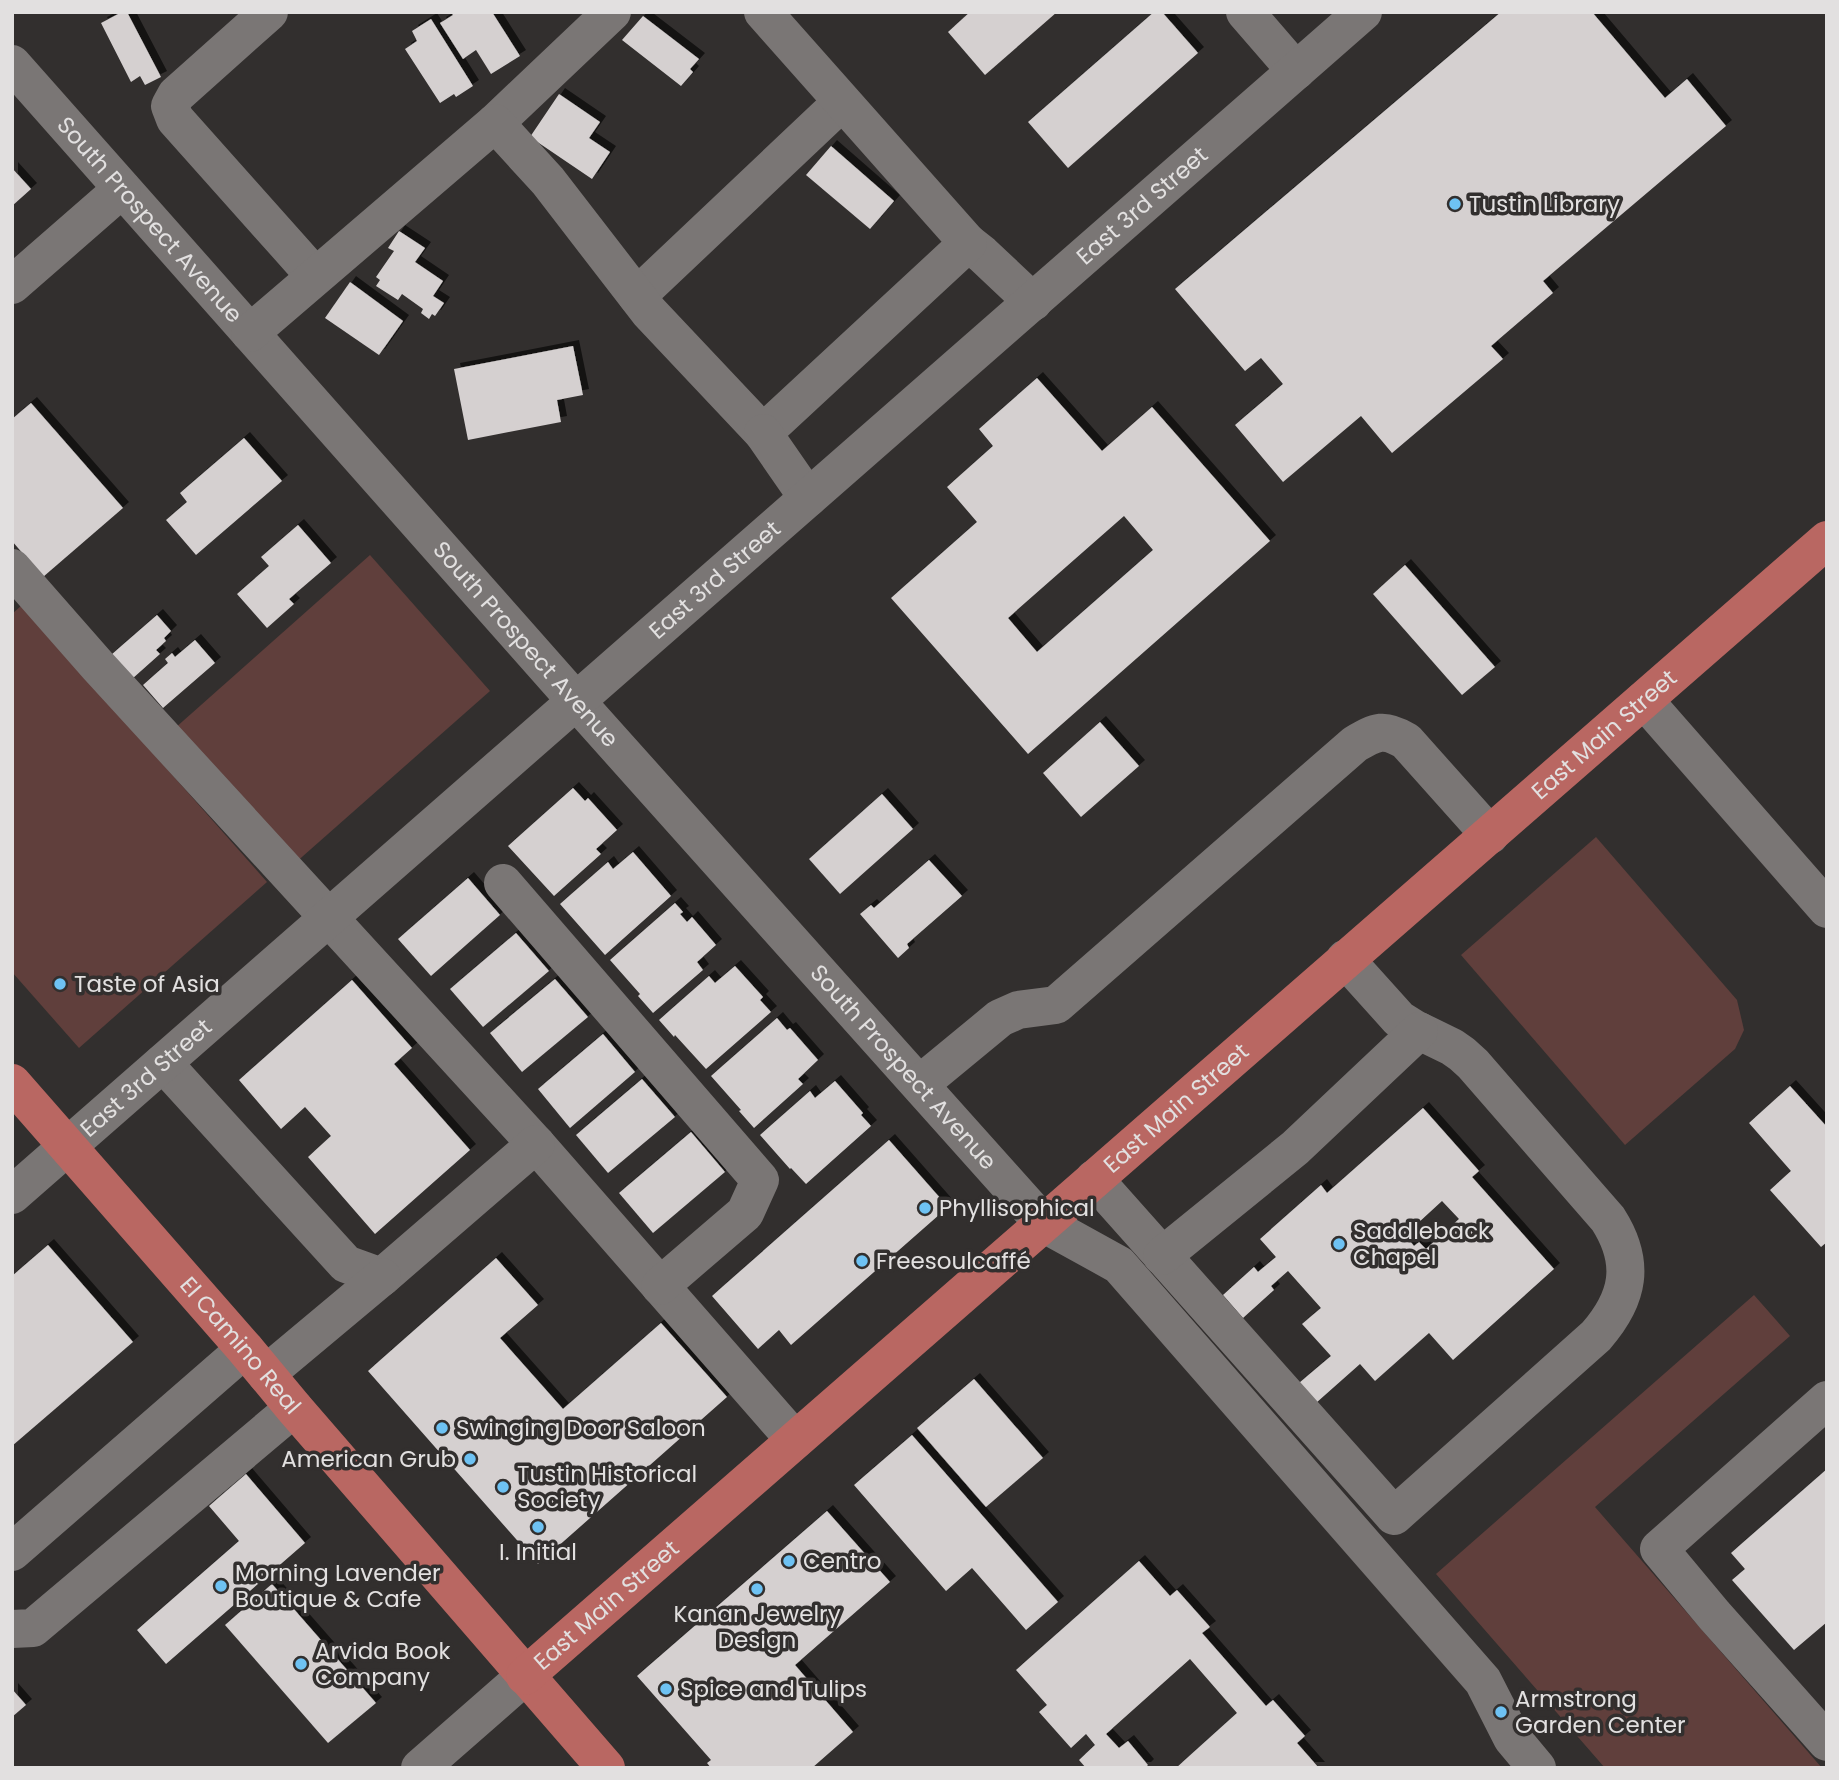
<svg xmlns="http://www.w3.org/2000/svg" width="1839" height="1780" font-family="Poppins,sans-serif">
<style>
.green{fill:#603f3c}
.building{fill:#d5d0d0;fill-rule:evenodd;filter:url(#shadow)}
.lines{fill:none;stroke-linecap:round;stroke-linejoin:round}
.minor{stroke:#7a7675;stroke-width:38}
.major{stroke:#b96762;stroke-width:38}
.poi-dot{fill:#6ec2f3;stroke:#322f2e;stroke-width:2.5}
.labels{text-anchor:middle;stroke-width:7;stroke-linejoin:round;paint-order:stroke}
.poi-label{font-size:23px;fill:#e2e0e0;stroke:#322f2e;text-anchor:start}
.street-label{font-size:23px;fill:#e2e0e0;stroke:#322f2e}
</style>
<defs>
<filter id="shadow"><feDropShadow dx="6" dy="-6" stdDeviation="0" flood-color="#0009"/></filter>
</defs>
<rect width="100%" height="100%" fill="#322f2e"/>
<g class="green">
<polygon points="370,555 490,691 294,864 174,729"/>
<polygon points="22,605 267,882 79,1048 12,972 12,614"/>
<polygon points="1596,837 1737,1000 1744,1030 1735,1049 1625,1145 1461,955"/>
<polygon points="1754,1295 1790,1336 1595,1507 1822,1768 1605,1768 1436,1574"/>
</g>
<g class="building">
<polygon points="122,12 127,12 161,77 145,85 140,76 131,82 101,23"/>
<polygon points="451,12 492,12 520,56 491,74 476,50 463,59 440,23 453,15"/>
<polygon points="970,12 1057,12 985,75 948,32"/>
<polygon points="1154,12 1162,12 1198,53 1068,168 1028,122"/>
<polygon points="1501,12 1592,12 1665,98 1687,79 1726,126 1543,281 1553,293 1491,346 1503,359 1392,453 1361,416 1283,482 1235,425 1283,384 1261,358 1245,371 1175,289"/>
<polygon points="643,16 699,59 690,69 693,72 681,86 622,40"/>
<polygon points="431,19 473,86 456,97 454,94 440,103 405,49 417,41 412,31"/>
<polygon points="559,94 600,122 589,138 610,152 592,179 530,137"/>
<polygon points="831,146 894,201 870,229 806,175"/>
<polygon points="12,168 31,189 12,206"/>
<polygon points="399,231 425,248 415,262 443,281 433,296 444,303 435,316 432,314 429,319 421,313 423,309 402,294 398,300 376,286 380,280 376,277 394,251 388,248"/>
<polygon points="350,282 403,321 379,355 325,318"/>
<polygon points="573,346 583,395 557,400 561,422 468,440 454,369"/>
<path d="M1037,378L1102,451L1152,407L1270,541L1028,754L891,598L977,522L947,487L993,446L979,429ZM1124,516L1153,550L1037,652L1008,618Z"/>
<polygon points="31,403 123,508 43,577 12,541 12,419"/>
<polygon points="244,438 282,481 196,555 166,520 187,502 180,493"/>
<polygon points="298,525 331,563 289,599 294,604 267,628 237,594 269,566 261,557"/>
<polygon points="1405,565 1495,667 1462,695 1373,594"/>
<polygon points="157,615 171,631 164,638 166,641 156,650 160,654 132,679 111,655"/>
<polygon points="195,640 215,663 163,708 143,685 168,663 165,659 172,653 175,657"/>
<polygon points="1100,722 1139,766 1081,817 1043,773"/>
<polygon points="573,788 585,801 588,798 617,830 596,849 601,854 554,896 508,846"/>
<polygon points="882,794 913,829 840,894 809,859"/>
<polygon points="633,852 671,896 605,955 560,904 608,862 613,869"/>
<polygon points="929,860 962,896 907,944 909,948 898,958 860,914 871,905 874,908"/>
<polygon points="468,878 500,915 431,976 398,939"/>
<polygon points="675,903 683,912 680,914 687,922 692,917 716,945 697,962 703,970 653,1013 638,996 640,994 610,960"/>
<polygon points="516,933 549,971 483,1027 450,989"/>
<polygon points="735,966 763,997 760,1000 771,1012 706,1069 675,1035 674,1037 659,1020 709,976 715,983"/>
<polygon points="555,979 588,1017 522,1072 490,1033"/>
<polygon points="352,980 412,1048 394,1064 470,1150 375,1234 308,1157 331,1136 305,1107 281,1129 239,1080"/>
<polygon points="777,1018 787,1030 790,1028 818,1060 798,1079 803,1084 754,1128 739,1111 741,1110 711,1076"/>
<polygon points="603,1034 635,1072 570,1128 538,1089"/>
<polygon points="642,1079 675,1117 608,1173 576,1135"/>
<polygon points="835,1081 863,1113 861,1115 871,1126 806,1184 791,1168 790,1169 760,1135 810,1091 815,1098"/>
<polygon points="1790,1086 1827,1127 1827,1242 1821,1247 1770,1190 1791,1171 1749,1123"/>
<path d="M1423,1108L1479,1171L1472,1177L1554,1269L1453,1360L1429,1333L1375,1381L1360,1364L1316,1403L1299,1383L1331,1356L1302,1324L1321,1308L1288,1271L1271,1286L1274,1290L1243,1318L1223,1295L1254,1267L1258,1272L1276,1257L1260,1239L1321,1185L1327,1193ZM1442,1201L1459,1219L1426,1249L1419,1242L1414,1246L1405,1235Z"/>
<polygon points="691,1132 725,1172 653,1233 619,1193"/>
<polygon points="889,1140 948,1207 791,1345 779,1330 758,1349 712,1296"/>
<polygon points="48,1245 133,1342 12,1446 12,1276"/>
<polygon points="496,1258 538,1305 500,1338 563,1409 661,1323 727,1397 538,1564 368,1371"/>
<polygon points="974,1379 1043,1458 986,1507 917,1428"/>
<polygon points="912,1435 1058,1602 1026,1630 972,1568 946,1591 854,1485"/>
<polygon points="1827,1469 1827,1622 1794,1650 1732,1580 1745,1569 1731,1553"/>
<polygon points="246,1474 305,1543 166,1664 137,1630 239,1541 209,1506"/>
<polygon points="827,1511 890,1582 795,1665 853,1732 812,1768 711,1768 707,1763 711,1760 637,1676"/>
<polygon points="1139,1561 1170,1596 1177,1590 1210,1627 1202,1633 1266,1706 1273,1700 1305,1736 1297,1743 1319,1768 1176,1768 1237,1713 1190,1659 1106,1734 1119,1748 1128,1741 1148,1765 1145,1768 1086,1768 1079,1760 1095,1745 1086,1734 1071,1748 1039,1712 1047,1705 1016,1670"/>
<polygon points="272,1584 376,1703 328,1743 225,1625"/>
<polygon points="12,1689 26,1705 12,1717"/>
</g>
<g class="lines">
<g class="minor">
<polyline points="269,12 176,95 170,106 175,119 315,276"/>
<polyline points="1245,12 1296,71"/>
<path id="s1" d="M12,64L576,701L1043,1223L1119,1265L1483,1681L1512,1738L1537,1768"/>
<polyline points="495,123 612,12"/>
<polyline points="968,243 982,254 1033,302"/>
<polyline points="12,285 122,189"/>
<polyline points="637,296 842,102"/>
<polyline points="250,333 495,123 548,181 649,312 763,433 968,243 763,12"/>
<polyline points="763,433 808,498"/>
<polyline points="12,568 98,666 536,1144 795,1440"/>
<polyline points="1644,700 1827,909"/>
<polyline points="503,883 760,1180 745,1213 660,1286"/>
<polyline points="163,1063 346,1264 382,1277 536,1144"/>
<path d="M920,1084L1000,1018L1018,1010L1056,1005L1355,744C1377,731 1384,728 1406,741L1490,835"/>
<path d="M1094,1179L1394,1516L1596,1336C1629,1298 1636,1263 1608,1219L1473,1064L1462,1054L1452,1047L1415,1029L1399,1019L1345,959"/>
<path id="s2" d="M12,1195L1363,12"/>
<polyline points="1162,1256 1295,1148 1419,1031"/>
<polyline points="266,1374 382,1277"/>
<polyline points="1827,1400 1659,1549 1714,1615 1827,1742"/>
<polyline points="12,1552 245,1349"/>
<polyline points="12,1629 33,1628 294,1408"/>
<polyline points="420,1768 525,1676"/>
</g>
<g class="major">
<path id="s3" d="M12,1083L245,1349L294,1408L606,1768"/>
<path id="s4" d="M525,1676L1827,540"/>
</g>
</g>
<g class="poi-dot">
<circle cx="1455" cy="204" r="7"/>
<circle cx="60" cy="984" r="7"/>
<circle cx="925" cy="1208" r="7"/>
<circle cx="1339" cy="1244" r="7"/>
<circle cx="862" cy="1261" r="7"/>
<circle cx="442" cy="1428" r="7"/>
<circle cx="470" cy="1459" r="7"/>
<circle cx="503" cy="1487" r="7"/>
<circle cx="538" cy="1527" r="7"/>
<circle cx="789" cy="1561" r="7"/>
<circle cx="221" cy="1586" r="7"/>
<circle cx="757" cy="1589" r="7"/>
<circle cx="301" cy="1664" r="7"/>
<circle cx="666" cy="1689" r="7"/>
<circle cx="1501" cy="1712" r="7"/>
</g>
<g class="labels">
<g class="poi-label">
<text x="1469" y="212">Tustin Library</text>
<text x="74" y="992">Taste of Asia</text>
<text x="939" y="1216">Phyllisophical</text>
<text x="1353" y="1239">Saddleback<tspan x="1353" dy="26">Chapel</tspan></text>
<text x="876" y="1269">Freesoulcaffé</text>
<text x="456" y="1436">Swinging Door Saloon</text>
<text x="456" y="1467" text-anchor="end">American Grub</text>
<text x="517" y="1482">Tustin Historical<tspan x="517" dy="26">Society</tspan></text>
<text x="538" y="1560" text-anchor="middle">I. Initial</text>
<text x="803" y="1569">Centro</text>
<text x="235" y="1581">Morning Lavender<tspan x="235" dy="26">Boutique &amp; Cafe</tspan></text>
<text x="757" y="1622" text-anchor="middle">Kanan Jewelry<tspan x="757" dy="26">Design</tspan></text>
<text x="315" y="1659">Arvida Book<tspan x="315" dy="26">Company</tspan></text>
<text x="680" y="1697">Spice and Tulips</text>
<text x="1515" y="1707">Armstrong<tspan x="1515" dy="26">Garden Center</tspan></text>
</g>
<g class="street-label">
<text dy="8" stroke="none"><textPath href="#s2" startOffset="1502">East 3rd Street</textPath></text>
<text dy="8" stroke="none"><textPath href="#s1" startOffset="208">South Prospect Avenue</textPath></text>
<text dy="8" stroke="none"><textPath href="#s2" startOffset="934">East 3rd Street</textPath></text>
<text dy="8" stroke="none"><textPath href="#s1" startOffset="775">South Prospect Avenue</textPath></text>
<text dy="8" stroke="none"><textPath href="#s4" startOffset="1432">East Main Street</textPath></text>
<text dy="8" stroke="none"><textPath href="#s1" startOffset="1342">South Prospect Avenue</textPath></text>
<text dy="8" stroke="none"><textPath href="#s2" startOffset="178">East 3rd Street</textPath></text>
<text dy="8" stroke="none"><textPath href="#s4" startOffset="864">East Main Street</textPath></text>
<text dy="8" stroke="none"><textPath href="#s3" startOffset="348">El Camino Real</textPath></text>
<text dy="8" stroke="none"><textPath href="#s4" startOffset="108">East Main Street</textPath></text>
</g>
</g>
<rect width="1839" height="1780" fill="none" stroke="#e2e0e0" stroke-width="28"/>
</svg>
